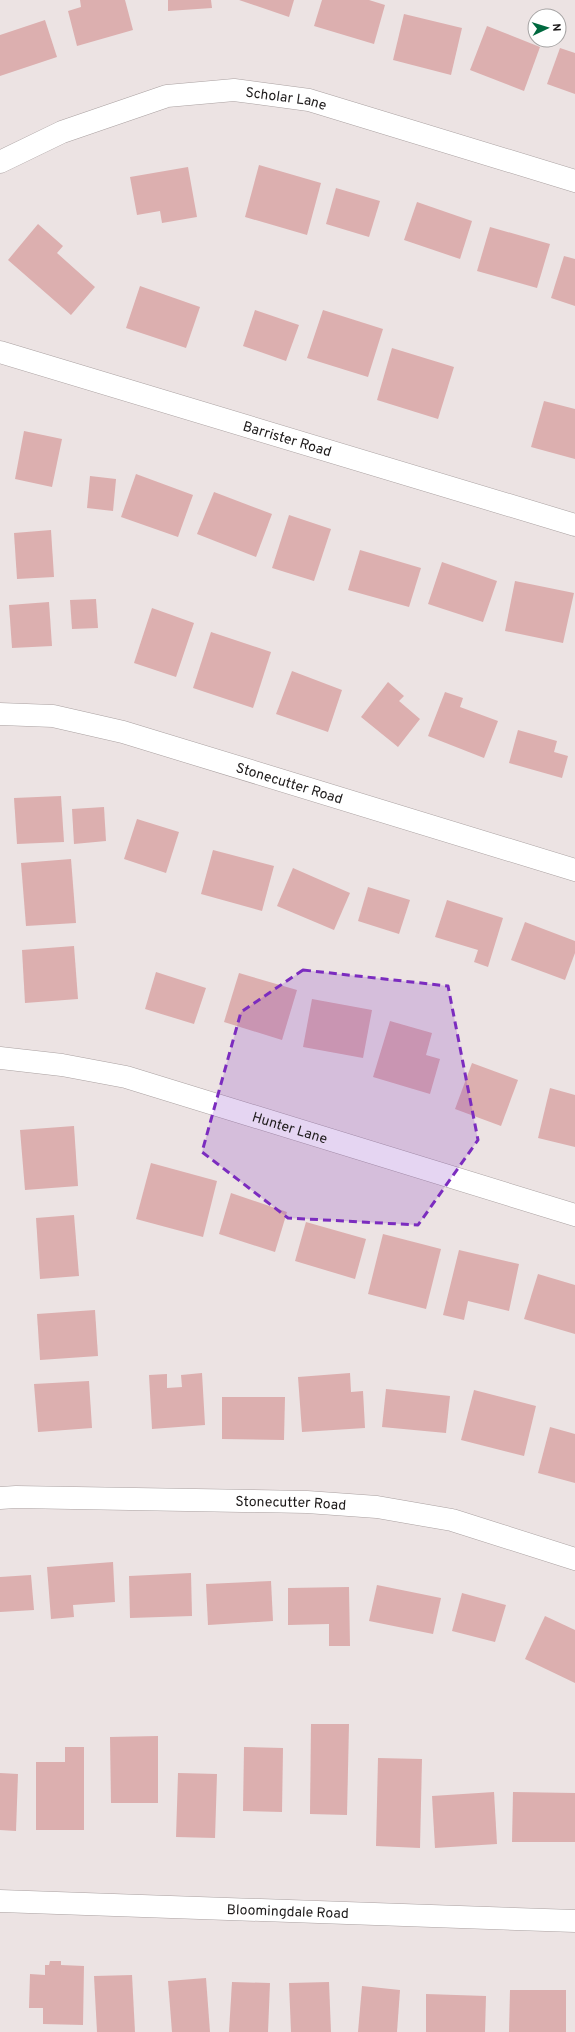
<svg xmlns="http://www.w3.org/2000/svg" width="575" height="2032" font-family="Overpass,sans-serif">
<style>
.building{fill:#dcafaf}
.lines{fill:none;stroke-linecap:round;stroke-linejoin:round}
.minor-casing{stroke:#aaa1a1;stroke-width:23}
.minor{stroke:#fff;stroke-width:22}
.marked{fill:#7b2cbf;fill-opacity:0.2;stroke:#7b2cbf;stroke-width:3;stroke-dasharray:8 5;stroke-linejoin:round}
.labels{text-anchor:middle;stroke-width:3;stroke-linejoin:round;paint-order:stroke}
.street-label{font-size:14px;fill:#1d1a1a;stroke:#fff}
</style>
<rect width="100%" height="100%" fill="#ece3e3"/>
<g class="building">
<polygon points="80,0 125,0 133,30 77,46 68,11 81,7"/>
<polygon points="168,0 211,0 212,8 168,11"/>
<polygon points="239,0 294,0 289,17"/>
<polygon points="322,0 369,0 385,5 374,44 314,26"/>
<polygon points="404,14 462,28 451,75 393,60"/>
<polygon points="45,20 57,57 0,76 0,35"/>
<polygon points="487,26 540,47 524,91 470,70"/>
<polygon points="560,48 575,53 575,94 547,84"/>
<polygon points="259,165 321,183 307,235 245,217"/>
<polygon points="188,167 197,217 162,223 160,211 137,215 130,177"/>
<polygon points="336,188 380,201 369,237 326,224"/>
<polygon points="417,202 472,221 460,259 404,240"/>
<polygon points="38,224 63,246 57,253 95,287 71,315 8,260"/>
<polygon points="490,227 550,244 537,288 477,271"/>
<polygon points="564,256 575,259 575,306 551,298"/>
<polygon points="140,286 200,307 186,348 126,328"/>
<polygon points="255,310 299,325 286,361 243,346"/>
<polygon points="323,310 383,329 368,377 307,358"/>
<polygon points="392,348 454,367 438,419 377,400"/>
<polygon points="544,401 575,409 575,459 531,447"/>
<polygon points="24,431 62,439 52,487 15,479"/>
<polygon points="136,474 193,495 178,537 121,517"/>
<polygon points="90,476 116,479 113,511 87,508"/>
<polygon points="214,492 272,514 256,557 197,534"/>
<polygon points="289,515 331,529 314,581 272,568"/>
<polygon points="51,530 54,577 17,579 14,533"/>
<polygon points="360,550 421,568 409,607 348,590"/>
<polygon points="442,562 497,581 483,622 428,604"/>
<polygon points="515,581 574,593 563,643 505,631"/>
<polygon points="96,599 98,628 72,629 70,600"/>
<polygon points="49,602 52,646 12,648 9,605"/>
<polygon points="152,608 194,623 176,677 134,663"/>
<polygon points="211,632 271,652 253,708 193,688"/>
<polygon points="292,671 342,690 328,732 276,714"/>
<polygon points="388,682 404,696 399,701 420,719 398,747 361,717"/>
<polygon points="445,692 463,698 460,707 498,721 484,758 428,736"/>
<polygon points="518,730 557,741 554,752 568,756 562,778 509,763"/>
<polygon points="61,796 64,842 17,844 14,798"/>
<polygon points="104,807 106,841 74,844 72,809"/>
<polygon points="137,819 179,832 166,873 124,859"/>
<polygon points="213,850 274,866 262,911 201,894"/>
<polygon points="71,859 76,923 26,926 21,863"/>
<polygon points="293,868 350,893 334,930 277,906"/>
<polygon points="368,887 410,900 399,934 358,921"/>
<polygon points="447,900 503,918 488,967 474,962 478,950 435,937"/>
<polygon points="525,922 575,941 575,953 565,980 511,960"/>
<polygon points="74,946 78,999 25,1003 22,950"/>
<polygon points="156,972 206,988 194,1024 145,1009"/>
<polygon points="239,973 297,990 282,1040 224,1022"/>
<polygon points="312,999 372,1010 363,1058 303,1047"/>
<polygon points="390,1021 432,1033 426,1055 440,1059 430,1094 373,1077"/>
<polygon points="472,1063 518,1080 501,1126 455,1109"/>
<polygon points="550,1088 575,1095 575,1147 538,1138"/>
<polygon points="74,1126 78,1186 25,1190 20,1130"/>
<polygon points="151,1163 217,1181 203,1237 136,1219"/>
<polygon points="231,1193 287,1212 275,1252 219,1234"/>
<polygon points="74,1215 79,1276 40,1279 36,1218"/>
<polygon points="306,1222 366,1239 355,1279 295,1261"/>
<polygon points="383,1234 441,1249 426,1309 368,1294"/>
<polygon points="459,1250 519,1264 509,1311 468,1301 464,1320 443,1315"/>
<polygon points="538,1274 575,1285 575,1334 524,1319"/>
<polygon points="95,1310 98,1356 40,1360 37,1314"/>
<polygon points="202,1373 205,1425 152,1429 149,1375 167,1374 167,1388 182,1387 181,1375"/>
<polygon points="350,1373 351,1392 363,1391 365,1428 302,1432 298,1377"/>
<polygon points="89,1381 92,1428 38,1432 34,1384"/>
<polygon points="386,1389 450,1396 446,1433 382,1427"/>
<polygon points="474,1390 536,1406 524,1456 461,1440"/>
<polygon points="222,1397 285,1397 284,1440 222,1439"/>
<polygon points="550,1427 575,1434 575,1483 538,1473"/>
<polygon points="113,1562 115,1602 73,1605 74,1617 51,1619 47,1567"/>
<polygon points="191,1573 192,1616 130,1618 129,1576"/>
<polygon points="31,1575 34,1610 0,1612 0,1577"/>
<polygon points="271,1581 273,1621 208,1625 206,1584"/>
<polygon points="377,1585 441,1598 433,1634 369,1621"/>
<polygon points="349,1587 350,1646 329,1646 329,1624 288,1625 288,1588"/>
<polygon points="462,1593 506,1605 495,1642 452,1631"/>
<polygon points="545,1616 575,1630 575,1683 525,1659"/>
<polygon points="311,1724 349,1724 347,1815 310,1814"/>
<polygon points="158,1736 158,1803 111,1803 110,1737"/>
<polygon points="65,1747 84,1747 84,1830 36,1830 36,1762 65,1762"/>
<polygon points="244,1747 283,1748 282,1812 243,1811"/>
<polygon points="378,1758 422,1759 420,1848 376,1846"/>
<polygon points="0,1773 18,1774 16,1831 0,1830"/>
<polygon points="178,1773 217,1774 215,1838 176,1837"/>
<polygon points="494,1792 497,1844 435,1848 432,1796"/>
<polygon points="513,1792 575,1793 575,1842 512,1842"/>
<polygon points="50,1961 61,1961 61,1965 84,1966 83,2025 43,2024 43,2008 29,2008 30,1974 45,1975 45,1965 49,1965"/>
<polygon points="132,1975 135,2032 97,2032 94,1976"/>
<polygon points="206,1978 210,2032 172,2032 168,1981"/>
<polygon points="232,1982 270,1983 268,2032 229,2032"/>
<polygon points="329,1982 331,2032 291,2032 289,1983"/>
<polygon points="362,1986 400,1990 397,2032 358,2032"/>
<polygon points="510,1990 566,1990 566,2032 509,2032"/>
<polygon points="426,1994 486,1996 485,2032 426,2032"/>
</g>
<g class="lines">
<g class="minor-casing">
<g id="minor">
<path id="s1" d="M0,162L62,132L167,96L234,90L309,100L575,181"/>
<path id="s2" d="M0,352L575,525"/>
<path id="s3" d="M0,714L53,716L123,732L575,870"/>
<path id="s4" d="M0,1058L62,1065L126,1077L575,1215"/>
<path id="s5" d="M0,1498L16,1497L307,1502L377,1507L452,1520L575,1559"/>
<path id="s6" d="M0,1901L575,1921"/>
</g>
</g>
<use href="#minor" class="minor"/>
</g>
<path class="marked" d="M303,970L448,986L478,1140L418,1225L288,1218L202,1152L241,1012Z"/>
<g class="labels">
<g class="street-label">
<text dy="5" stroke="none"><textPath href="#s1" startOffset="300">Scholar Lane</textPath></text>
<text dy="5" stroke="none"><textPath href="#s2" startOffset="300">Barrister Road</textPath></text>
<text dy="5" stroke="none"><textPath href="#s3" startOffset="299">Stonecutter Road</textPath></text>
<text dy="5" stroke="none"><textPath href="#s4" startOffset="299">Hunter Lane</textPath></text>
<text dy="5" stroke="none"><textPath href="#s5" startOffset="291">Stonecutter Road</textPath></text>
<text dy="5" stroke="none"><textPath href="#s6" startOffset="288">Bloomingdale Road</textPath></text>
</g>
</g>
<g transform="translate(547 28) rotate(86)"><circle r="19" fill="#ffffff" stroke="#a5a3a3"/>
<path d="M0-3L7 15L0 10L-7 15Z" fill="#00693f"/>
<text y="-6" font-size="11" font-weight="bold" text-anchor="middle" fill="#1d1a1a">N</text>
</g>
</svg>
